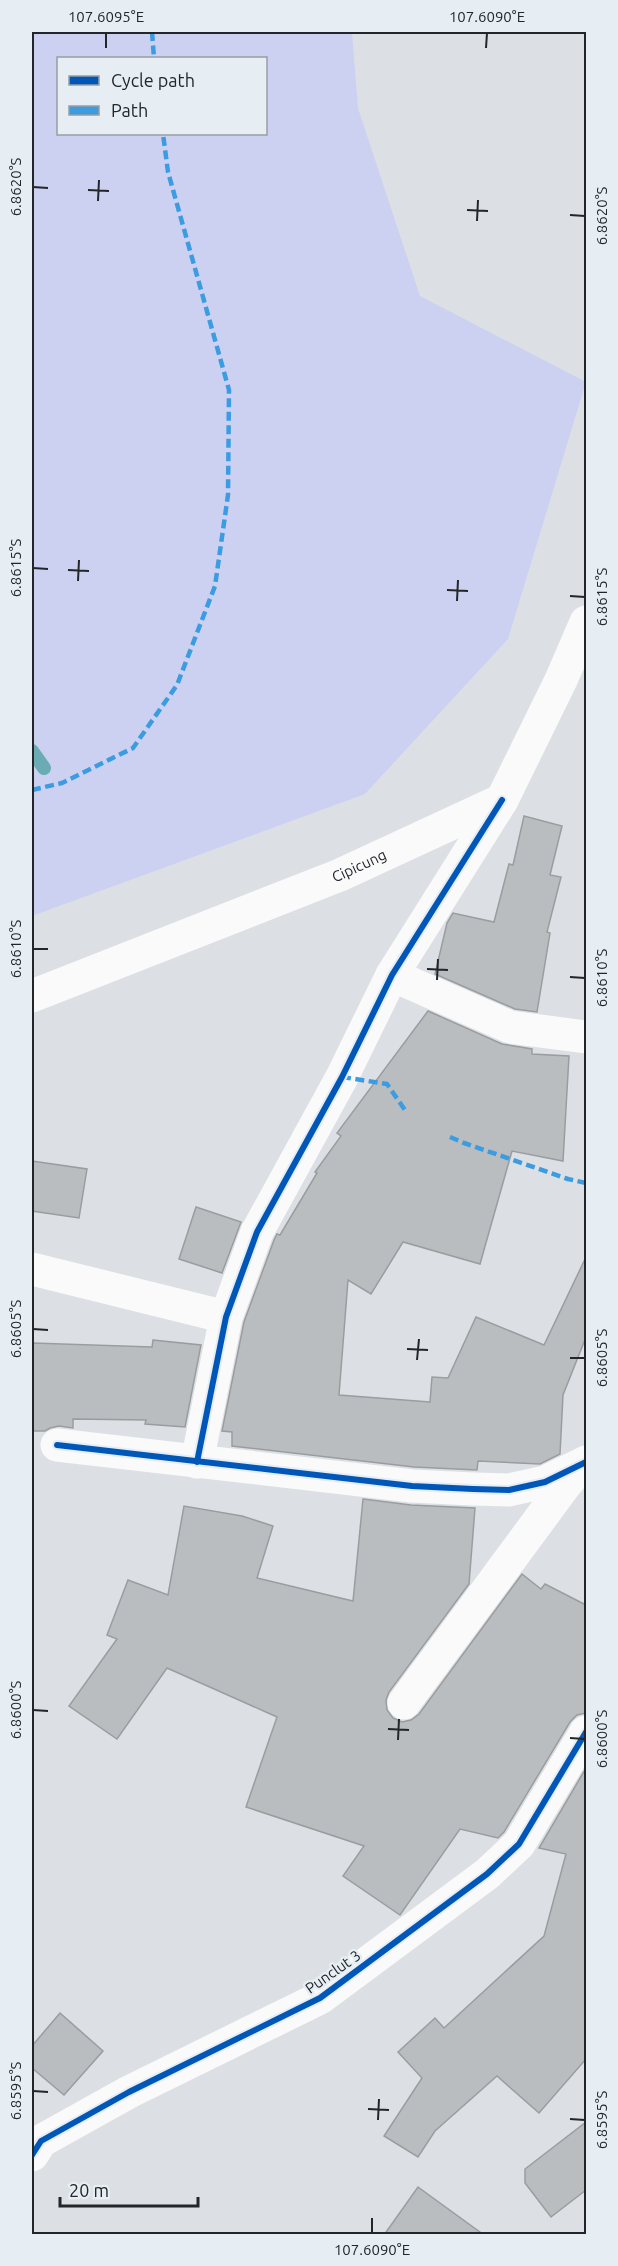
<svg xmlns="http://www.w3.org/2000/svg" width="618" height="2266" font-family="Ubuntu,sans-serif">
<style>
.green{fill:#cdd1f1;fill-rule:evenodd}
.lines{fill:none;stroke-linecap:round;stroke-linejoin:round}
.stream{stroke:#6babb4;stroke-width:14}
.building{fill:#b9bdbf;stroke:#9a9da0;stroke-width:1.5}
.minor{stroke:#fafafb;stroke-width:33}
.quiet{stroke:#3c9ce1;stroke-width:4.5;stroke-dasharray:9 4.5;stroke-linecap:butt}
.cycleway-casing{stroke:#e6eef4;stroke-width:10}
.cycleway{stroke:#0057b8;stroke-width:6}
.ticks{fill:none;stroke:#232629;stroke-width:2}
.labels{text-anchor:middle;stroke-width:5;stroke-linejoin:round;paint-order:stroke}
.street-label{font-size:15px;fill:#232629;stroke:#e6eef4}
.neatline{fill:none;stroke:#232629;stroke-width:2}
.ticks-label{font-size:15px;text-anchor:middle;fill:#232629}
</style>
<rect width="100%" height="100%" fill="#dce0e4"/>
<path class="green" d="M32,32H352L358,108L420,296L586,382L508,639L365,794L32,916ZM58,58H266V134H58Z"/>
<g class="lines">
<polyline class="stream" points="32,751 44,768"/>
</g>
<g class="building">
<polygon points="524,816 562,826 550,875 561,877 547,932 550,933 537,1012 515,1009 435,974 447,923 453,913 494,922 509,864 513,865"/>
<polygon points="428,1011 502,1044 532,1049 532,1054 569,1056 563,1161 512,1151 480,1264 403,1242 371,1294 348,1280 339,1395 430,1402 432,1377 448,1378 476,1317 544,1345 586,1257 586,1337 563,1395 560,1454 540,1464 478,1461 477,1470 414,1467 232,1446 232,1432 222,1431 244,1322 274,1240 277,1234 280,1235 317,1173 315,1172 341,1136 337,1133"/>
<polygon points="32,1161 87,1169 79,1218 32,1211"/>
<polygon points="196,1207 241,1222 222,1273 179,1259"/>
<polygon points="153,1340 201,1345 185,1427 145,1424 146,1420 73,1419 73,1428 59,1426 50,1428 45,1431 33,1431 33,1343 152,1347"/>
<polygon points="363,1499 411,1505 475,1508 469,1584 389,1692 386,1700 387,1710 393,1718 402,1722 411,1720 419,1714 522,1574 541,1589 545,1584 586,1605 586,1713 577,1715 570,1722 504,1832 498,1838 460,1829 400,1915 343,1876 364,1846 246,1807 277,1717 167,1668 117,1739 69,1706 117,1639 107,1635 128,1580 168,1595 184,1506 242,1516 273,1526 257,1578 353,1601"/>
<polygon points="586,1768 586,2059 539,2113 497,2076 435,2131 418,2157 384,2136 422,2078 398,2052 435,2018 444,2028 544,1936 566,1854 539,1848"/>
<polygon points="60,2013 103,2051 64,2095 32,2068 32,2046"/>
<polygon points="586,2122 586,2190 551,2217 525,2183 525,2169"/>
<polygon points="418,2187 484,2235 384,2235"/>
</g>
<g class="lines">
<g class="minor">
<polyline points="392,975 510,1027 586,1037"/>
<path id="s1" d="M32,996L340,875L502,800L561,680L586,622"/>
<polyline points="32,1269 226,1317"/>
<polyline points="57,1445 412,1486 473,1489 509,1490 545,1482 586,1462"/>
<polyline points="197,1462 226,1317 257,1232 342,1077 392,975 502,800"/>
<polyline points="404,1703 565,1485 579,1469"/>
<polyline points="32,2155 41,2141 129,2092 320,1998 487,1874 519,1844 586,1732"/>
</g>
<g class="quiet">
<polyline points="152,32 154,58"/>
<polyline points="32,790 62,783 133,748 177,685 215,586 228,495 229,390 168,172 163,134"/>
<polyline points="342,1077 387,1084 407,1113"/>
<polyline points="450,1137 464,1143 568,1179 586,1183"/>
</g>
<g class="cycleway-casing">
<g id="cycleway">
<polyline points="57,1445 412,1486 473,1489 509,1490 545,1482 586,1462"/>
<polyline points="197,1462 226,1317 257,1232 342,1077 392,975 502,800"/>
<polyline points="32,2155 41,2141 129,2092 320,1998 487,1874 519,1844 586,1732"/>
</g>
</g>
<use href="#cycleway" class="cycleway"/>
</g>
<path class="ticks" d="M106,48V33M486,48L487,33M33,187L48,188M88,190L109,191M98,201L99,180M467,210L488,211M570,215L585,216M477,221L478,200M33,568L48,569M68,570L89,571M78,581L79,560M447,590L468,591M570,596L585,597M457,601L458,580M33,949H48M427,969L448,970M570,977L585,978M437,980L438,959M33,1329L48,1330M407,1349L428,1350M570,1358H585M417,1360L419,1339M33,1710L48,1711M388,1729L409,1730M570,1738L585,1739M398,1740L399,1719M33,2091L48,2092M368,2109L389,2110M570,2119L585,2120M378,2120L379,2099M372,2233V2218"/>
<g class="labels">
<g class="street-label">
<text dy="5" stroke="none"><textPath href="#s1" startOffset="352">Cipicung</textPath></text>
<text transform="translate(333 1972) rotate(-35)" y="5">Punclut 3</text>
</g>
</g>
<rect width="618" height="2266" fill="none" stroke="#e6eef4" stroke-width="66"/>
<rect x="57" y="57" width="210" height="78" fill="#e6eef4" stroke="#989ea3" stroke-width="1.5"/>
<rect x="69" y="76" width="30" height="9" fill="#0057b8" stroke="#989ea3" stroke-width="1.5"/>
<text x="111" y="87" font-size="18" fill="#232629">Cycle path</text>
<rect x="69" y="106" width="30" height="9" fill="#3c9ce1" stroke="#989ea3" stroke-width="1.5"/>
<text x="111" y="117" font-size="18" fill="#232629">Path</text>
<path d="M60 2197v9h138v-9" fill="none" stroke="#232629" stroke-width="3"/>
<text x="69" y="2197" font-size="18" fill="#232629" stroke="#e6eef4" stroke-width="4.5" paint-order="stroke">20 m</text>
<rect x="33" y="33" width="552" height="2200" class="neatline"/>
<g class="ticks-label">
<text x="106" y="22">107.6095°E</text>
<text x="487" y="22">107.6090°E</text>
<text transform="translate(16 187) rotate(-90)" y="5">6.8620°S</text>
<text transform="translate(602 216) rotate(-90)" y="5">6.8620°S</text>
<text transform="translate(16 568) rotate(-90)" y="5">6.8615°S</text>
<text transform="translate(602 597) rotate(-90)" y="5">6.8615°S</text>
<text transform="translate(16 949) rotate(-90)" y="5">6.8610°S</text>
<text transform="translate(602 978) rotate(-90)" y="5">6.8610°S</text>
<text transform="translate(16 1329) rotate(-90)" y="5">6.8605°S</text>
<text transform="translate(602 1358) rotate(-90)" y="5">6.8605°S</text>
<text transform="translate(16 1710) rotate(-90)" y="5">6.8600°S</text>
<text transform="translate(602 1739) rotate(-90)" y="5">6.8600°S</text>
<text transform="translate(16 2091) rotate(-90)" y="5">6.8595°S</text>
<text transform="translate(602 2120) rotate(-90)" y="5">6.8595°S</text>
<text x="372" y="2255">107.6090°E</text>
</g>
</svg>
